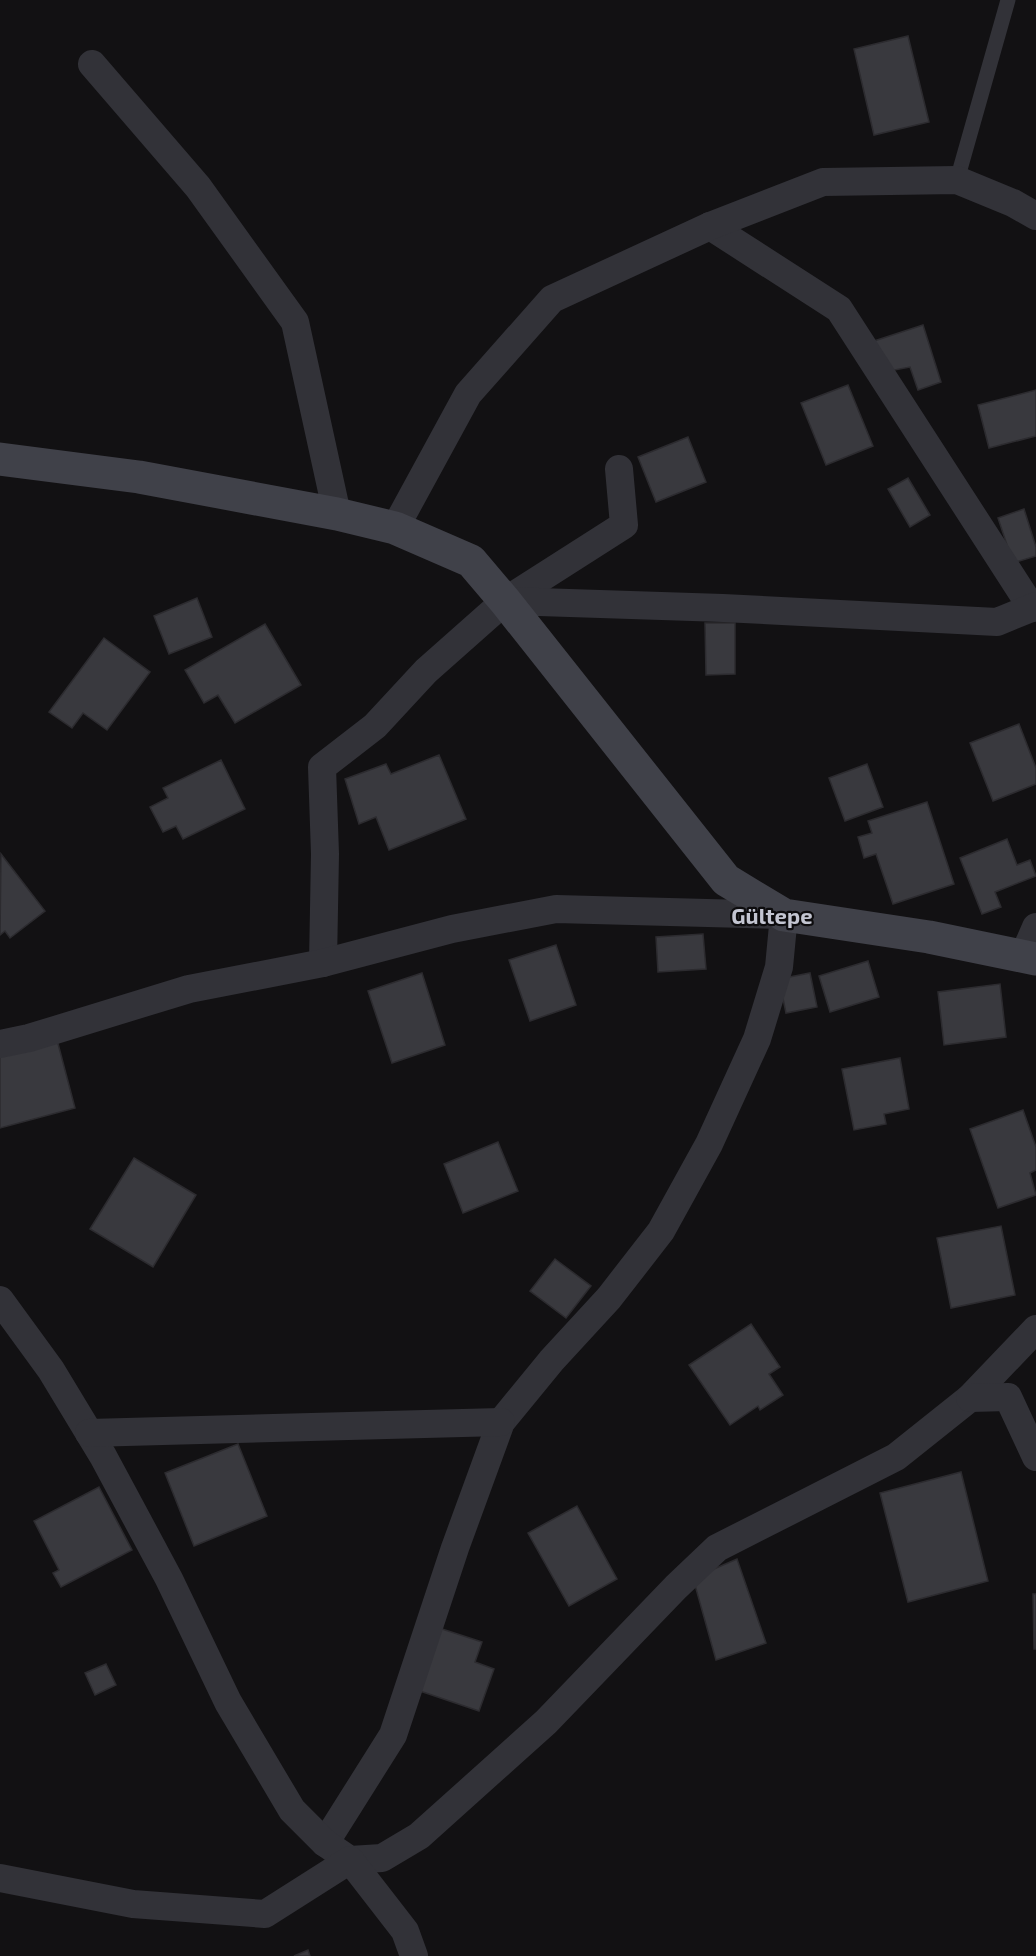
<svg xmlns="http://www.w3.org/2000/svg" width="1036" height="1956" font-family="'Exo 2',sans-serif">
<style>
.building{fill:#39393e;stroke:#2c2b2f;stroke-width:1.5}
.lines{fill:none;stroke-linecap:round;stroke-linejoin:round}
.service{stroke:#323238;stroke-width:15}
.minor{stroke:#323238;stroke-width:28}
.secondary{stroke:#404149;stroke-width:33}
.labels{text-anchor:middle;stroke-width:4.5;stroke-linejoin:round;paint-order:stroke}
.district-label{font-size:22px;font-weight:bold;fill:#c3c5d1;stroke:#0d0c0e}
</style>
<rect width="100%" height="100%" fill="#121113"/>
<g class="building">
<polygon points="908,36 929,122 874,135 854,49"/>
<polygon points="923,325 941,382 918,390 910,367 884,372 871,342"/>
<polygon points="848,385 873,446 826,465 801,403"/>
<polygon points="1036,390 1036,436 989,448 978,405"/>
<polygon points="688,437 706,482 656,502 638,457"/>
<polygon points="908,478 930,515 910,527 888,489"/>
<polygon points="1024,509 1036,547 1036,556 1013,563 998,518"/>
<polygon points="197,598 212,637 169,654 154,616"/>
<polygon points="705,623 735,623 735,674 706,675"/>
<polygon points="265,624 301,685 235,723 218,695 204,703 185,670"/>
<polygon points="104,638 150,672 107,730 83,713 72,728 49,712"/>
<polygon points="1019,724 1036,768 1036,784 993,801 970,743"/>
<polygon points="439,755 466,819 389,850 376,817 359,824 345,779 386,764 391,774"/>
<polygon points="221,760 245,809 183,839 176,826 163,832 150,807 168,798 163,788"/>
<polygon points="867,764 883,807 845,821 829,778"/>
<polygon points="927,802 954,884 893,904 876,854 864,858 858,837 872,833 868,821"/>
<polygon points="1007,839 1017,865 1030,860 1036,876 995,892 1001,907 982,914 960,858"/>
<polygon points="1,854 45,911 10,938 5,931 0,935"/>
<polygon points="703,934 706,969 658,972 656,937"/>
<polygon points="556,945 576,1005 530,1021 509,960"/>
<polygon points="868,961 879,997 830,1012 819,976"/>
<polygon points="422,973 445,1045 392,1063 368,991"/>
<polygon points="810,973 817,1007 786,1013 779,979"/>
<polygon points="1000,984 1006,1037 944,1045 938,992"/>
<polygon points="56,1036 75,1108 0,1128 0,1055"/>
<polygon points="900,1058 909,1109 884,1114 886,1124 854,1130 842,1069"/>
<polygon points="1023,1110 1036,1147 1036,1170 1030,1173 1036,1195 998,1208 970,1129"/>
<polygon points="498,1142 518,1191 463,1213 444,1164"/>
<polygon points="134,1158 196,1195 153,1267 90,1229"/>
<polygon points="1001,1226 1015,1295 951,1308 937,1238"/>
<polygon points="555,1259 591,1286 566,1318 530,1291"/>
<polygon points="751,1324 780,1367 769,1374 783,1395 760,1410 758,1406 730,1425 689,1365"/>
<polygon points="238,1444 267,1516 194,1546 165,1473"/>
<polygon points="961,1472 988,1581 908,1602 880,1493"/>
<polygon points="99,1487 132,1550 61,1587 53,1573 59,1570 34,1521"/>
<polygon points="577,1506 617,1579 569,1606 528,1533"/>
<polygon points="737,1559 766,1643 716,1660 693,1578"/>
<polygon points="1033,1594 1036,1594 1036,1649 1034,1649"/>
<polygon points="436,1627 482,1642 475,1662 494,1669 479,1711 414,1689"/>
<polygon points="106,1664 116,1685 95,1695 85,1673"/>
<polygon points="308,1950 310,1956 294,1956"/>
</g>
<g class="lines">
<polyline class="service" points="957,180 1008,0"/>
<g class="minor">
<polyline points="92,64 198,187 295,322 337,514"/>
<polyline points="710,226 839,309 1032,608"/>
<polyline points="395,528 468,394 552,299 710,226 823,182 957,180 1013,203 1036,216"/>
<polyline points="505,601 624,525 619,469"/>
<polyline points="1023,957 1036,927"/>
<polyline points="323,963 325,854 322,767 375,726 426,671 505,601 723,608 997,622 1036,606"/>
<polyline points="0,1044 29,1038 189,989 323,963 452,929 556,909 784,915 779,967 757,1039 709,1144 661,1231 609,1298 551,1361 501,1422 455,1548 393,1735 325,1843"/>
<polyline points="0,1300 51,1370 103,1456 169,1579 228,1702 292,1810 325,1843 350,1860 382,1858 419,1836 546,1722 676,1587 717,1548 896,1457 970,1398 1036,1329"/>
<polyline points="970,1398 1008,1397 1036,1457"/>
<polyline points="89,1433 501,1422"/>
<polyline points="0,1878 133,1904 265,1914 350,1860 405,1931 414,1956"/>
</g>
<polyline class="secondary" points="0,459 139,477 337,514 395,528 471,561 505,601 726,880 784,915 929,937 1036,959"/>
</g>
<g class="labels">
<g class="district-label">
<text x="772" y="924">Gültepe</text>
</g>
</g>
</svg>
